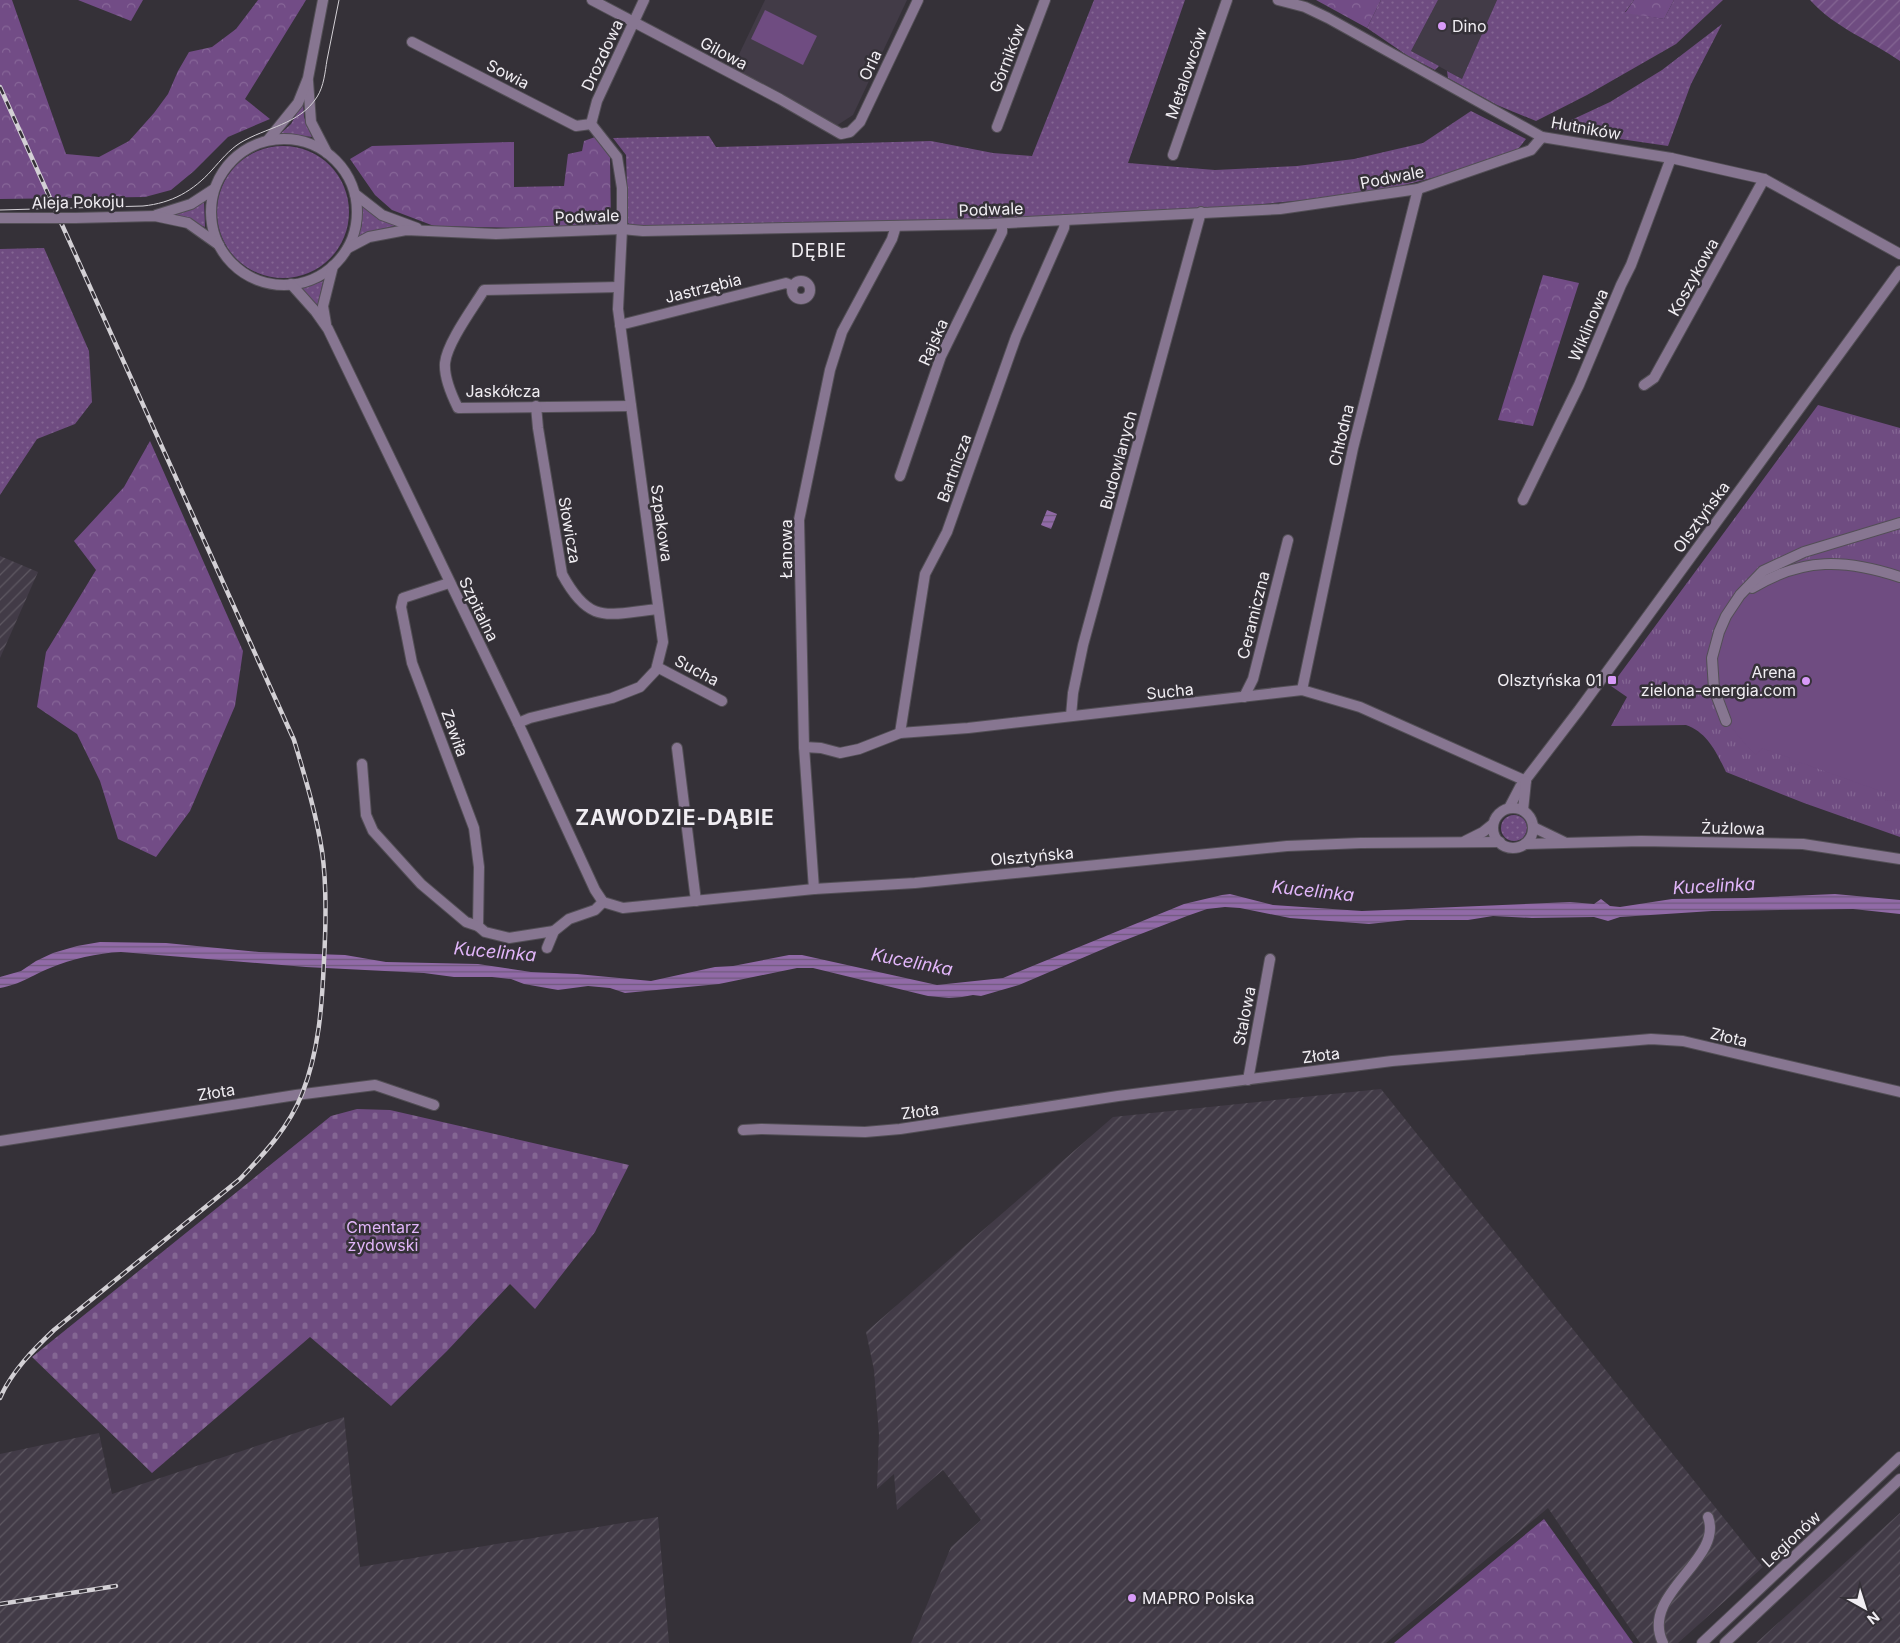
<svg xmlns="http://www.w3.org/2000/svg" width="1900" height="1643" font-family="Inter,sans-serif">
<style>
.built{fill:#423b47}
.industrial{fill:url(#industrial-furrows)}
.grass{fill:url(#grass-dots)}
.forest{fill:url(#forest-crowns)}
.cemetery{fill:url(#cemetery-stones)}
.park{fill:url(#park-tufts)}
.garden{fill:url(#garden-furrows)}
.pitch{fill:#6f4c81}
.water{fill:url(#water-rules)}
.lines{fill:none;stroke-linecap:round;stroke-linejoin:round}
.minor-casing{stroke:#534f56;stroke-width:12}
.minor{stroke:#877691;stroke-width:10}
.tram{stroke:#d3d0d5;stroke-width:1}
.rail-casing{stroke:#d3d0d5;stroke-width:4.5}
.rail{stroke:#353138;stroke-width:2.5;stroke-dasharray:8;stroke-linecap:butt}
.minor-bridge-casing{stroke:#534f56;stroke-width:12;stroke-linecap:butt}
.minor-bridge{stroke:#877691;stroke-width:10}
.poi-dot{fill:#d89af8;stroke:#353138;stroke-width:2}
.labels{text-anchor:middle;stroke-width:5;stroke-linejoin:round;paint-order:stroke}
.poi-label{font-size:16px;fill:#f1eef3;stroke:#353138;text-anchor:start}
.street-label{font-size:16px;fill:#f1eef3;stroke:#353138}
.park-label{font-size:16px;fill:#e1b5f9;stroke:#353138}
.neighbourhood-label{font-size:18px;letter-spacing:1px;fill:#f1eef3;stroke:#353138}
.water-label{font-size:18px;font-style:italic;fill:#e1b5f9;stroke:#353138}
.district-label{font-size:21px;font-weight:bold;letter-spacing:1px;fill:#f1eef3;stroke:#353138}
</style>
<defs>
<pattern id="industrial-furrows" width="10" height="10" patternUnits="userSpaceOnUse" patternTransform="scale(1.25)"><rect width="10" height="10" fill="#423b47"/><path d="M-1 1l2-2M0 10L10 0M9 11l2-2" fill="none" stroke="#5e5862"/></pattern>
<pattern id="grass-dots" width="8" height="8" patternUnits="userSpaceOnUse" patternTransform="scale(1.25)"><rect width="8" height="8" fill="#6f4c81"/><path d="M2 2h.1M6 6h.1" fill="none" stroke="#846693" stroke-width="1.8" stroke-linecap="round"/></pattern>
<pattern id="forest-crowns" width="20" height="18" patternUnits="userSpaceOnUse" patternTransform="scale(1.25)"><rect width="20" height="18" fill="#724c86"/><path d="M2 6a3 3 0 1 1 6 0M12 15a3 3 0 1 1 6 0" fill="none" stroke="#876698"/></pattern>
<pattern id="cemetery-stones" width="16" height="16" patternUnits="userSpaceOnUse" patternTransform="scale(1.25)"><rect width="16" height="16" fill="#6f4c81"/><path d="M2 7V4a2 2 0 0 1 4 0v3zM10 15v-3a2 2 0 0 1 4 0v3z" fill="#846693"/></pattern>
<pattern id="park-tufts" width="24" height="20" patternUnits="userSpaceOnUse" patternTransform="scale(1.25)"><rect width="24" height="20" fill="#6f4c81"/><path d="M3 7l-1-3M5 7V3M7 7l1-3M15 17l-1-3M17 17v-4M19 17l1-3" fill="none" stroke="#846693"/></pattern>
<pattern id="garden-furrows" width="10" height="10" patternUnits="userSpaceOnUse" patternTransform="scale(1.25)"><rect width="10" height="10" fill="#6f4c81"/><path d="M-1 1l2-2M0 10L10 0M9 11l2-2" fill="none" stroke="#846693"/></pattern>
<pattern id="water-rules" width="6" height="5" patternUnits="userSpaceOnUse" patternTransform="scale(1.25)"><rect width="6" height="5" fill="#916aa7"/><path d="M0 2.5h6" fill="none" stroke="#705a7d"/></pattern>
</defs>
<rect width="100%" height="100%" fill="#353138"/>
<g class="built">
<polygon points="765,0 907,0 853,115 836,126 732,69"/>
<polygon points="1438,0 1497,0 1462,79 1411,51"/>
</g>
<g class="industrial">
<polygon points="0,556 38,572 0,658"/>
<polygon points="1381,1089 1763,1567 1678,1643 1640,1643 1548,1508 1386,1643 911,1643 951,1547 981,1520 943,1470 897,1510 894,1474 877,1489 879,1435 874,1370 866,1332 1113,1117"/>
<polygon points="344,1417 360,1567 658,1517 669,1643 0,1643 0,1454 99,1433 112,1494"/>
<polygon points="1900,1513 1900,1643 1756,1643"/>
</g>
<g class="grass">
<polygon points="1094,0 1185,0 1128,163 1215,170 1297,166 1354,159 1423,143 1471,111 1526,139 1515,153 1436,177 1380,191 1339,197 1241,206 1041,217 643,228 634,228 628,223 626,155 613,138 709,136 716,147 931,141 993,153 1032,156"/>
<polygon points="1381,0 1438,0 1411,51 1439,66 1435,70 1408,56 1367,28"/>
<polygon points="1497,0 1634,0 1625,12 1664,19 1674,0 1723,0 1676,44 1587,95 1536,121 1497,105 1448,78 1447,71 1462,79"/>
<polygon points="1722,24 1691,84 1668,146 1552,129 1610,102 1662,70"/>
<polygon points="303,102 304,117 312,137 281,133 291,124"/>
<circle cx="283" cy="212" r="66"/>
<polygon points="204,200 205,227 177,216 177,214 187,210"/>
<polygon points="362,205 394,225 394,226 377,230 357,238 362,225"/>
<polygon points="44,248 89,351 92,402 75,424 37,439 0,495 0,249"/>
<polygon points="323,281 318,305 298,290"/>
<circle cx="1514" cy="828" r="13"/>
</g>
<g class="forest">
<polygon points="0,0 12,0 66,154 99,157 129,141 154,113 168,94 178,71 189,52 212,47 236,29 258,0 306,0 245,99 270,119 228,137 194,171 171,190 145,197 0,199"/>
<polygon points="78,0 143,0 131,21"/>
<polygon points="1316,0 1381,0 1367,28"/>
<polygon points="1634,0 1674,0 1664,19 1625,13"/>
<polygon points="595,137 610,157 611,225 524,228 434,226 392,210 375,195 350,159 372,146 514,142 514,187 564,186 568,154 582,151 584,141"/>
<polygon points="1543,275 1579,283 1533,426 1498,420"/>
<polygon points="150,441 243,651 235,706 190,811 156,857 118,839 100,781 77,734 37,707 46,652 96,570 74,541 124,487"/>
<polygon points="1544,1519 1633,1643 1394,1643"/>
</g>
<polygon class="cemetery" points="357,1109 390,1110 629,1165 595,1232 535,1309 510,1284 447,1351 391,1406 310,1337 152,1473 32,1357 331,1116"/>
<path class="park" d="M1818,405L1900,428V837L1804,803L1726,772C1717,753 1707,732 1686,725L1611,726L1627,697L1611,686Z"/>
<path class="garden" d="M1810,0H1900V61C1870,40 1835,28 1810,0Z"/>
<g class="pitch">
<polygon points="765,10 817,36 803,65 751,39"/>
<polygon points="1822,563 1900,577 1900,801 1885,800 1886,793 1799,762 1798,765 1789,762 1790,758 1762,748 1756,755 1747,746 1726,721 1712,658 1740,596 1764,580"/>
</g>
<g class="water">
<polygon points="1047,510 1057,514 1051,529 1041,525"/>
<path d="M1230,894L1273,905L1362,911L1570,902L1594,904L1601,899L1610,906L1620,907L1672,899L1746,898L1835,894L1900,900V914L1853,909L1712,911L1620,917L1608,921L1594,917L1532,918L1493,916L1468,920H1407L1369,924L1290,918L1240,908L1225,907L1207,909L1187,916L1115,944L1019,985L981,996L973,995L962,997L949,998L928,996L813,968H797L719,984L625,993L610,988L588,986L558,990L524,984L511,979L492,977H454L424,973L306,967L121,952C97,953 72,959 50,968C30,976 22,984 0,988V977L21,971L36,961L53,953L77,946L100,942L166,943L259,952L345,955L386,962L478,964L531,972L577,974L651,981L715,967L733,966L789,955H802L937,985L1003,978L1184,904L1222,895Z"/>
</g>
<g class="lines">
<g class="minor-casing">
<g id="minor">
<polyline points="592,0 780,99 841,134 850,132 860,122 918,0"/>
<polyline points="1278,0 1305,7 1328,18 1542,137 1671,158 1764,179 1900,254"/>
<polyline points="412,42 576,126 591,124"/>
<polyline points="308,81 311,122 327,153"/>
<polyline points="591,124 597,101 644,0"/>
<polyline points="997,127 1045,0"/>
<circle cx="284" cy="212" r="73"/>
<polyline points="268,140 298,103 308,78 323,0"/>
<polyline points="1173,155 1227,0"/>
<polyline points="355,194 382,215 417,228"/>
<polyline points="156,215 191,204 214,189"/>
<polyline points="0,218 34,218"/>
<polyline points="75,218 155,216 188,223 219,245"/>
<polyline points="348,248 369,237 406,230 496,234 622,229 643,231 989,224 1280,209 1418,189 1531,150 1542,137"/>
<circle cx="801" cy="290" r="9"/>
<polyline points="291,284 316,312 328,329 518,723 595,890 603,902"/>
<path d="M619,287L484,290C473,308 447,343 445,363C444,377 452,396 458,408L631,406"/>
<polyline points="326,324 323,306 333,266"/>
<polyline points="620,325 786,283 793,286"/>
<polyline points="1644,385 1654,378 1764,179"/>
<path d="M536,406L538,428L562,574C590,626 607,614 658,609"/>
<polyline points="900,476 941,356 1002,232 1002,224"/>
<polyline points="1523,500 1579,385 1621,285 1631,265 1671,158"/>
<polyline points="449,583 403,598 401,607 412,663 474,828 479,867 478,926"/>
<path d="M1752,588C1803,557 1846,559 1900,577"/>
<polyline points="657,667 722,701"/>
<polyline points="1302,690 1353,448 1418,189"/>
<polyline points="1244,697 1253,679 1288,540"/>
<polyline points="1071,716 1073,693 1083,645 1201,212"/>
<polyline points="1726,721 1714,689 1712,658 1719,632 1726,616 1740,595 1763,571 1804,552 1900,523"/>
<polyline points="518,723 530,718 612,698 640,687 656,670 663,642 618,309 622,229 622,188 617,157 591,124"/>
<polyline points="900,733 925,574 947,532 1016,337 1064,228 1065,220"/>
<polyline points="804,747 821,748 840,753 859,749 900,733 968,728 1302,690 1360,707 1526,781"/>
<polyline points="677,748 696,901"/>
<polyline points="362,764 366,815 373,831 421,884 466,922 478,926 485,932 509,938 554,931"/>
<polyline points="1509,808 1520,787 1579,710 1900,271"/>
<circle cx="1513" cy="828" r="20"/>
<polyline points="1523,810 1526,781"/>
<polyline points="1533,827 1564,842"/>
<polyline points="1465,841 1483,832 1493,824"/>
<polyline points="1525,844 1641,841 1803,844 1900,859"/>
<polyline points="814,889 804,747 799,520 830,370 842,332 892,239 896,226"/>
<polyline points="603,902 623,908 814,889 915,883 1287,846 1361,843 1500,842"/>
<polyline points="547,948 554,931 569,919 595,910 603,902"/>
<polyline points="1248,1080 1270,959"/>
<polyline points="743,1130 761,1129 865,1132 900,1129 1118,1096 1392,1061 1651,1039 1683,1041 1900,1092"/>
<polyline points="0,1141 296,1095 375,1085 434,1105"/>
<path d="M1663,1643C1639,1594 1724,1560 1708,1517"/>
<polyline points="1702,1643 1900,1457"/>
<polyline points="1725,1643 1900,1479"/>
</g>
</g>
<use href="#minor" class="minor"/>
<path class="tram" d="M0,210L143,206C172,203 193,191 212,170C221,160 229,150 240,143C266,127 299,125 317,97C324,86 325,72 327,60C331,40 335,20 339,0"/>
<g class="rail-casing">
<g id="rail">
<path d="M0,87L294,740C305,777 316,813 322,851C327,886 326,924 324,960C322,1006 319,1051 302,1094C289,1127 264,1154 240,1179L54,1330C33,1350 12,1371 0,1398"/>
<polyline points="0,1604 116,1586"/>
</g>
</g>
<use href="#rail" class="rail"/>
<g class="minor-bridge-casing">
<polyline id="minor-bridge" points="34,218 75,218"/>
</g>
<use href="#minor-bridge" class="minor-bridge"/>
</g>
<g class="poi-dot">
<circle cx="1442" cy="26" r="5"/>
<rect x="1607" y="675" width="10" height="10" rx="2.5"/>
<circle cx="1806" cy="681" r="5"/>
<circle cx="1132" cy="1598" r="5"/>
</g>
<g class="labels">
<g class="poi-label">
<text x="1452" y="32">Dino</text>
<text x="1796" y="678" text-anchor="end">Arena<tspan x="1796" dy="18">zielona-energia.com</tspan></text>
<text x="1602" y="686" text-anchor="end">Olsztyńska 01</text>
<text x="1142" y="1604">MAPRO Polska</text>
</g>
<g class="street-label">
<text transform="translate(724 53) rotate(28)" y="6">Gilowa</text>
<text transform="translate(602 55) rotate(-65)" y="6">Drozdowa</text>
<text transform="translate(1007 58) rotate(-69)" y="6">Górników</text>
<text transform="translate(870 65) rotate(-65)" y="6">Orla</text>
<text transform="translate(1186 73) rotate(-71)" y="6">Metalowców</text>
<text transform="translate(508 74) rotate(27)" y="6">Sowia</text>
<text transform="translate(1586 128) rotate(10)" y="6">Hutników</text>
<text transform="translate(1392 177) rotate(-11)" y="6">Podwale</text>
<text transform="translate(78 202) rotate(-1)" y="6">Aleja Pokoju</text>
<text transform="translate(991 209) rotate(-2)" y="6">Podwale</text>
<text transform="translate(587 216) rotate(-2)" y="6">Podwale</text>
<text transform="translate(1693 277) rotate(-61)" y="6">Koszykowa</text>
<text transform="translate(703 288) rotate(-14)" y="6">Jastrzębia</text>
<text transform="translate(1588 325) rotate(-67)" y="6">Wiklinowa</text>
<text transform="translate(933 342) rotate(-66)" y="6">Rajska</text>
<text x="503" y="397">Jaskółcza</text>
<text transform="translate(1341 435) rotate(-77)" y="6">Chłodna</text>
<text transform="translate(1118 460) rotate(-75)" y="6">Budowlanych</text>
<text transform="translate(954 468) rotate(-70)" y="6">Bartnicza</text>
<text transform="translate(1701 517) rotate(-54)" y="6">Olsztyńska</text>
<text transform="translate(662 523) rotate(82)" y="6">Szpakowa</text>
<text transform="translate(570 530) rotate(80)" y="6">Słowicza</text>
<text transform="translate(786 549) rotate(-90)" y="6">Łanowa</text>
<text transform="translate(479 609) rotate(64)" y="6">Szpitalna</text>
<text transform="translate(1253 615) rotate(-76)" y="6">Ceramiczna</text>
<text transform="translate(697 670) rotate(28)" y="6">Sucha</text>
<text transform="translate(1170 691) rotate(-6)" y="6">Sucha</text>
<text transform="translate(455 733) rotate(70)" y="6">Zawiła</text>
<text transform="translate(1733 828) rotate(1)" y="6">Żużlowa</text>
<text transform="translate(1032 856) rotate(-5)" y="6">Olsztyńska</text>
<text transform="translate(1244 1016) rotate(-79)" y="6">Stalowa</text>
<text transform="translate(1729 1037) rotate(13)" y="6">Złota</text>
<text transform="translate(1321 1055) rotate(-7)" y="6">Złota</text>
<text transform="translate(216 1092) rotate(-9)" y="6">Złota</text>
<text transform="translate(920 1111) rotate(-8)" y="6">Złota</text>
<text transform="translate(1791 1539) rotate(-43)" y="6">Legionów</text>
</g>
<g class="park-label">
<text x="383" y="1233">Cmentarz<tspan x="383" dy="18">żydowski</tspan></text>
</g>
<g class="neighbourhood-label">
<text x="819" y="257">DĘBIE</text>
</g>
<g class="water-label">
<text transform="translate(1714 886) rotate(-3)" y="6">Kucelinka</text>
<text transform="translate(1313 891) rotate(6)" y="6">Kucelinka</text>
<text transform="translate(495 952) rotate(5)" y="6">Kucelinka</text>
<text transform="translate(912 962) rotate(11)" y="6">Kucelinka</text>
</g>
<g class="district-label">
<text x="675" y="825">ZAWODZIE-DĄBIE</text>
</g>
</g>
<g transform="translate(1865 1608) rotate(141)" stroke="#353138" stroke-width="4" paint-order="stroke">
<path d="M0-4L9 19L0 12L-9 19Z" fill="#f1eef3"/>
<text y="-8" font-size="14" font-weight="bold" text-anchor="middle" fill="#f1eef3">N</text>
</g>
</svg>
